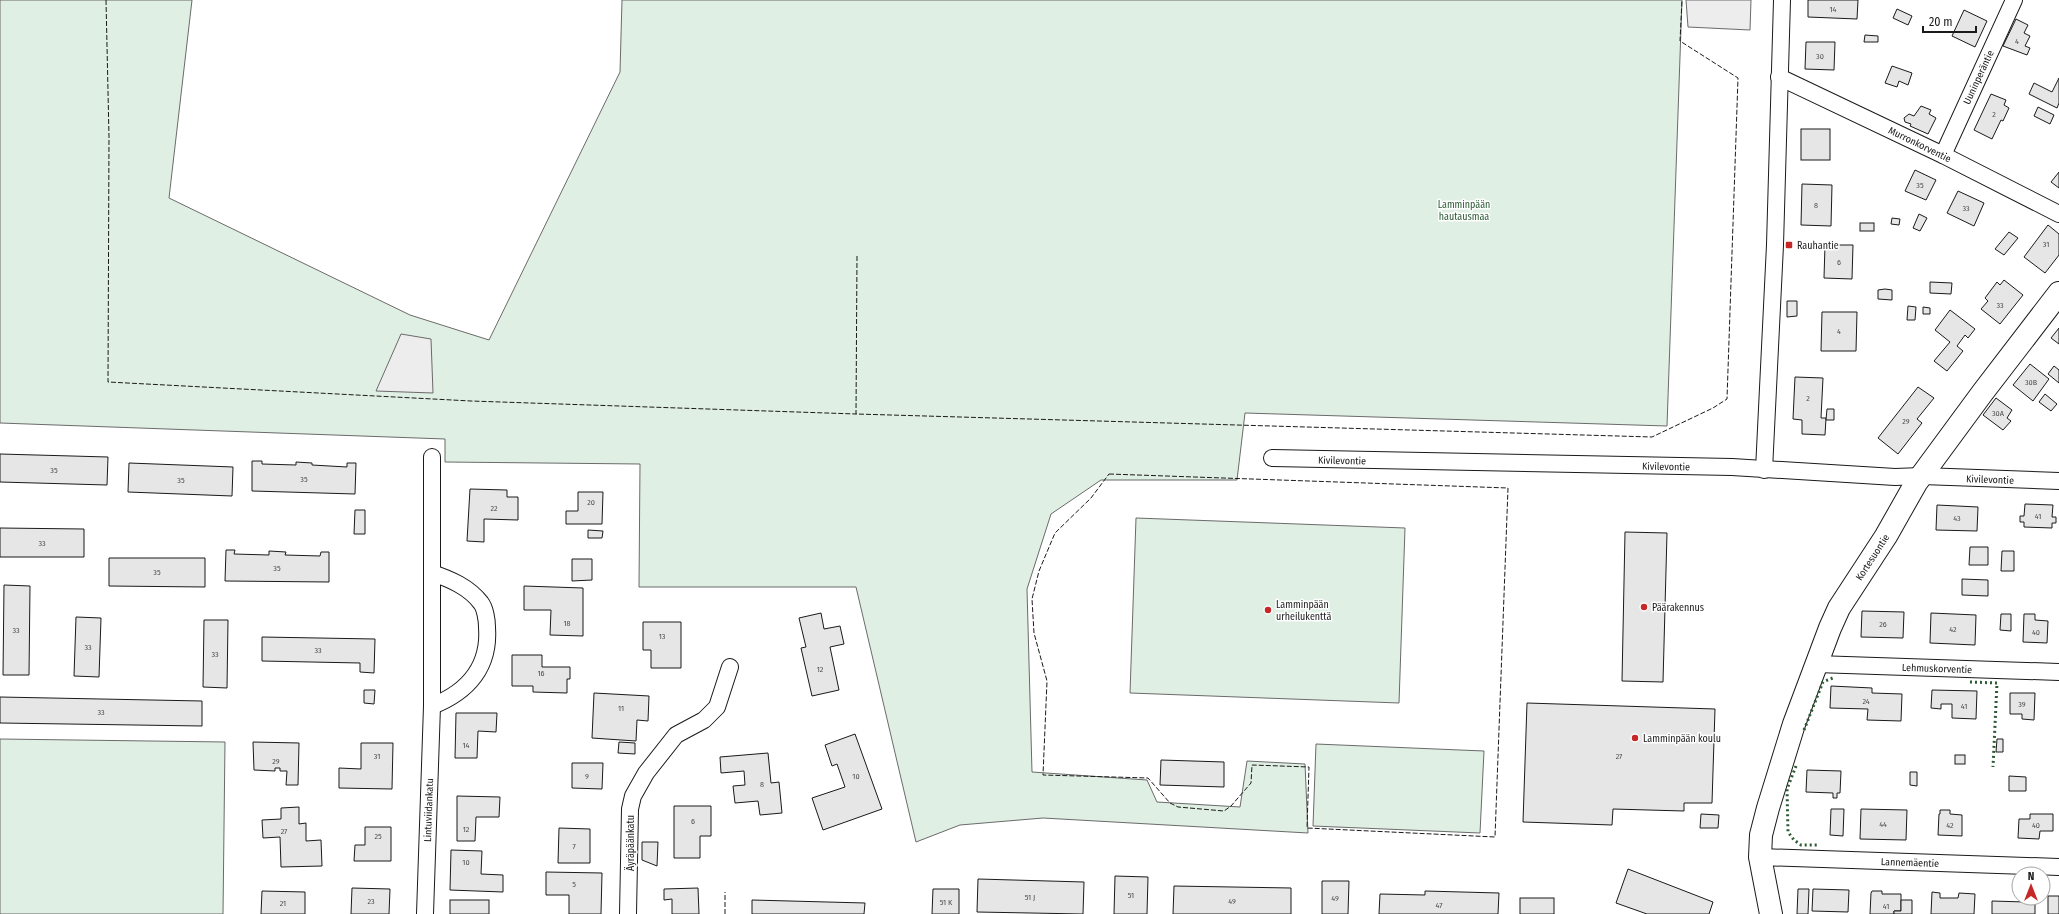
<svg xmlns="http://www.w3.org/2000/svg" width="2059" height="914" font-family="'Fira Sans Condensed',sans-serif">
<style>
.green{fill:#e0efe3;stroke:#6a6a6a}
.parking{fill:#ededed;stroke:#6a6a6a}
.building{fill:#e6e6e6;stroke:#1a1a1a}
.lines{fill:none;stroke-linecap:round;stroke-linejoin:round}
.street-casing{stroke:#1a1a1a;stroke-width:18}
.secondary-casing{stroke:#1a1a1a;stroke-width:24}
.street{stroke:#fff;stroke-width:16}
.secondary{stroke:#fff;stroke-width:22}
.hedge{stroke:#2b5a34;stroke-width:3;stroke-dasharray:2 3;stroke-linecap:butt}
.fence{stroke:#1a1a1a;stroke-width:1;stroke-dasharray:5 2;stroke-linecap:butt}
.poi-dot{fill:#c62828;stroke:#fff;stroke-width:1.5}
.labels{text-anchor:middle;stroke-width:3;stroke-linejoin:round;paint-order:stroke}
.number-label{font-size:8px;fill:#4d4d4d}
.street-label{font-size:10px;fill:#1a1a1a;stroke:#fff}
.park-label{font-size:10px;fill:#2b5a34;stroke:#fff}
.poi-label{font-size:10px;fill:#1a1a1a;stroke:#fff;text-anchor:start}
</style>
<rect width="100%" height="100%" fill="#fff"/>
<g class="green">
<polygon points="0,0 192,0 169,198 410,315 489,340 620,72 622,0 1682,0 1667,426 1245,413 1237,480 1101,480 1051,514 1027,589 1032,772 1147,780 1157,802 1240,807 1247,761 1305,764 1308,833 1043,818 960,825 916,842 856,587 639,587 640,464 445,462 445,439 0,423"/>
<polygon points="1136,518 1405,528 1399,703 1130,693"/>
<polygon points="0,739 225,742 223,914 0,914"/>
<polygon points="1316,744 1484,751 1480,833 1313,826"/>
</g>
<g class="parking">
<polygon points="1686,0 1751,0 1750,30 1688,27"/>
<polygon points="401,334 431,339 433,393 376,391"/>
</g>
<g class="building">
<polygon points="1808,0 1858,0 1857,19 1808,17"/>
<polygon points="1897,9 1912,16 1908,25 1893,18"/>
<polygon points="1964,10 1987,21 1975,47 1952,36"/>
<polygon points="2016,19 2028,25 2024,33 2030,36 2025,46 2030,48 2027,55 2003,46"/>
<polygon points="1865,35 1878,36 1878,42 1864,42"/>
<polygon points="1806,42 1835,42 1834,70 1805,69"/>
<polygon points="1892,66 1912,73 1908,85 1899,81 1897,87 1885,83"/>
<polygon points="2059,78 2059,103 2057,108 2029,94 2034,83 2052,92"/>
<polygon points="1991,94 2006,100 2004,105 2009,108 2003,121 2001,120 1992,139 1974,130"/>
<polygon points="1921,106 1931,110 1929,114 1936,118 1928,134 1910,126 1911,124 1905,122 1904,118 1909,114 1914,116"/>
<polygon points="2038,107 2054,115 2050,124 2034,116"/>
<rect x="1801" y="129" width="29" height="31"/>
<polygon points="1915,170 1936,180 1926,200 1905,191"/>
<polygon points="2059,172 2059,188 2051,182"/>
<polygon points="1802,184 1832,185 1831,226 1801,225"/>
<polygon points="1958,191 1984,203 1974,226 1947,213"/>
<polygon points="1919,214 1927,218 1920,231 1913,228"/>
<polygon points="1892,218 1900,219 1899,225 1891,224"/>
<rect x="1860" y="223" width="14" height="8"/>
<polygon points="2048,225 2059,234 2059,255 2045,273 2024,257"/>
<polygon points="2009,232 2018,238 2004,255 1995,249"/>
<polygon points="1825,245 1853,245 1852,279 1824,278"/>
<polygon points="2004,280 2023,295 2000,324 1981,309 1988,301 1985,298 1997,282 2000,285"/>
<polygon points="1930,282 1952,283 1951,294 1930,293"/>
<polygon points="1885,289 1892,290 1892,300 1878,299 1878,290"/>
<polygon points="1787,301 1797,301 1797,316 1787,317"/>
<polygon points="1908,306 1916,307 1915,320 1907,320"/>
<polygon points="1923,307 1930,308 1930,314 1923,314"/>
<polygon points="1950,310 1975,329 1968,338 1965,335 1957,346 1963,351 1947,371 1934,361 1950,342 1935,330"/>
<polygon points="1822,312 1857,312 1856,351 1821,351"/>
<polygon points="2059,328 2059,344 2051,338"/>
<polygon points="2030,364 2049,379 2033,401 2013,385"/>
<polygon points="2054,366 2059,370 2059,383 2048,374"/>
<polygon points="1795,377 1823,378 1821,418 1826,418 1825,435 1802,434 1802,420 1793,419"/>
<polygon points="1918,387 1934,398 1917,419 1922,423 1898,454 1878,438"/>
<polygon points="2045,394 2057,404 2051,411 2039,402"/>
<polygon points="1996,398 2012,410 2007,418 2011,421 2003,430 1983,415"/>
<polygon points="1827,409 1834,409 1834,420 1826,420"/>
<polygon points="0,454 108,457 107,485 0,482"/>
<polygon points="252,461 262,461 262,464 296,465 296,462 312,463 312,465 347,467 347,463 356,463 355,494 252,491"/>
<polygon points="129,463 233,467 232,496 128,492"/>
<polygon points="470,489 507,490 507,497 518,497 518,520 484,519 484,542 467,541"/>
<polygon points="578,492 603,492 602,524 566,524 566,511 578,511"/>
<polygon points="2025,504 2053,505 2052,517 2056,517 2056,523 2052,523 2052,528 2024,527 2024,522 2020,522 2020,516 2024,516"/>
<polygon points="1937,505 1978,507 1977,531 1936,530"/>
<polygon points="355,510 365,510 365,534 354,534"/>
<polygon points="0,528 84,529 84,557 0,557"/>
<polygon points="588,530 603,531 602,538 588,538"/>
<polygon points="1625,532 1667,533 1663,682 1622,681"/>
<polygon points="1970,547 1988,547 1988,565 1969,565"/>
<polygon points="226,550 235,550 234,554 269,555 269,551 286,552 285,555 320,556 321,552 329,552 329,582 225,581"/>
<polygon points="2002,551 2014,551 2014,571 2001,571"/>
<polygon points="109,558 205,558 205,587 109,586"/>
<polygon points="572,559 592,559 592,580 572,581"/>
<polygon points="1962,579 1988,580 1988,596 1962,595"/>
<polygon points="4,585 30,586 29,675 3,675"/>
<polygon points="524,586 583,588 583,636 550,635 551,610 524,610"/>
<polygon points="1862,611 1904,612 1903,638 1861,637"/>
<polygon points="821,613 824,629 840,626 844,644 830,647 839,690 812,696 801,648 806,647 799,618"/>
<polygon points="1931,613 1976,615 1975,645 1930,643"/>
<polygon points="2001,614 2011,614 2011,631 2000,630"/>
<polygon points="2024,614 2035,614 2035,620 2048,621 2047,643 2023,642"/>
<polygon points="76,617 101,618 99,677 74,676"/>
<polygon points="204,620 228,620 227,688 203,687"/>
<polygon points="643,622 681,622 681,668 651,668 651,650 643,650"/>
<polygon points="262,637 375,639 374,673 360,672 360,663 262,661"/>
<polygon points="512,655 542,655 542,667 570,667 570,679 567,679 567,693 533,692 533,686 512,686"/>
<polygon points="1831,686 1872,688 1872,693 1902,694 1901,721 1867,720 1868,709 1830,708"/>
<polygon points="364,690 375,690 374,704 364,703"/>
<polygon points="1932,690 1977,691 1976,719 1952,718 1952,704 1941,704 1941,709 1931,708"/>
<polygon points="594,693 649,696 648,721 637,720 636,741 592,738"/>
<polygon points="2010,693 2035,693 2034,720 2022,719 2022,714 2010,714"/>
<polygon points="0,697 202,701 202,726 0,723"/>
<polygon points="1527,703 1715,709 1712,803 1684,803 1684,811 1613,809 1612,825 1523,822"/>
<polygon points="456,713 497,713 496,732 478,731 477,758 455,758"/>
<polygon points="855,734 882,809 823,830 812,798 845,787 837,764 832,766 825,745"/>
<polygon points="1997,739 2003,739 2003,752 1996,752"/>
<polygon points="253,742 299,743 298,785 286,785 287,771 280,771 280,768 275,768 275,771 254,770"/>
<polygon points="619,742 635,743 635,754 618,753"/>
<polygon points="361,743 393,743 392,789 339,788 339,768 361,769"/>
<polygon points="768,753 771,783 779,782 782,813 760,815 758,801 735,803 733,786 745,785 744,771 721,773 720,757"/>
<rect x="1955" y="755" width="10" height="9"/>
<polygon points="1161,760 1224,762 1224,787 1160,785"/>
<polygon points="572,763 603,763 602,789 572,788"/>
<polygon points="1807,770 1841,771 1840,793 1837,793 1837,798 1833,798 1833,793 1806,792"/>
<polygon points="1910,772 1917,772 1917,786 1910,785"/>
<polygon points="2009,776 2026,777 2026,791 2009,791"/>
<polygon points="457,796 500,797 499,817 476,817 475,841 457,841"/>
<polygon points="674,806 711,806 711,836 700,836 700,858 674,858"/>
<polygon points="299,807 299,824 306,823 306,841 321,840 322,866 281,867 280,837 263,838 262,820 281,819 281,808"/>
<polygon points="1831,809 1844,809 1843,836 1830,835"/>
<polygon points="1861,809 1907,810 1906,840 1860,839"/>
<polygon points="1940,810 1950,810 1950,814 1962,815 1962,836 1938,835 1939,814 1940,814"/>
<polygon points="1701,814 1719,815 1718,828 1700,828"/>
<polygon points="2030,814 2053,814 2053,831 2040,831 2039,839 2018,838 2019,819 2030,819"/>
<polygon points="365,827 391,827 391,861 354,861 355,845 365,845"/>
<polygon points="559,828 590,829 590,863 558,863"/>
<polygon points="642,842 658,842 657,866 642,860"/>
<polygon points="451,850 482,851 481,874 503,875 503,892 450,890"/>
<polygon points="1628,869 1713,902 1709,914 1647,914 1616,903"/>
<polygon points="546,872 602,873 601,914 569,914 569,895 546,895"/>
<polygon points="1115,876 1148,877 1147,914 1114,914"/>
<polygon points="978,879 1084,882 1083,914 977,912"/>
<polygon points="1322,881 1349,881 1348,914 1322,914"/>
<polygon points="1174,886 1291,888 1291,914 1173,914"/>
<polygon points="352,888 390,889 389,914 351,914"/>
<polygon points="698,888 699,914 672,914 672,899 664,900 664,889"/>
<polygon points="933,889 959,889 959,914 932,914"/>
<polygon points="1798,889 1809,889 1808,914 1797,914"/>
<polygon points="1813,889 1849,890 1848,912 1812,911"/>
<polygon points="262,891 305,892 305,914 261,914"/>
<polygon points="1425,891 1499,893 1498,914 1379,914 1380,894 1425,895"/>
<polygon points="1872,891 1882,891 1882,894 1901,894 1901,911 1894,911 1894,914 1870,914 1871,893"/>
<polygon points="1932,892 1940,893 1940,898 1958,898 1959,893 1975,894 1974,914 1931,914"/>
<rect x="2048" y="896" width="11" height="18"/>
<rect x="1520" y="898" width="34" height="16"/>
<polygon points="2026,898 2035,898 2035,914 1992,914 1992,901 2026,902"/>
<rect x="450" y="900" width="39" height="14"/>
<polygon points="752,900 865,903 864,914 752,914"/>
<polygon points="1901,900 1912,900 1912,914 1894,914 1894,911 1901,911"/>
</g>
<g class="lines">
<g class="street-casing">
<g id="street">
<polyline points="1779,77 1943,155 2059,214"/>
<polyline points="1943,155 2014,0"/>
<polyline points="1272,458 1732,467 1895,477 1922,476 2059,481"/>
<polyline points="1764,470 1775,245 1782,0"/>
<path d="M432,573C450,579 469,587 481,603C485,608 487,620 487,627C490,667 468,692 432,706"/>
<polyline points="1816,664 2059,672"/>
<polyline points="1760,857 2059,867"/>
<polyline points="425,914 432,706 432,457"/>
<polyline points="628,914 630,809 633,796 646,773 676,735 704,720 717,707 730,667"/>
</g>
</g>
<g class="secondary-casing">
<polyline id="secondary" points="1771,914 1760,857 1761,835 1768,808 1794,724 1830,628 1839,608 1886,536 1916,483 1983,392 2059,293"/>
</g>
<use href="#street" class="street"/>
<use href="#secondary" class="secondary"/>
<g class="hedge">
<polyline points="1970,682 1997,683 1993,767"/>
<polyline points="1804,730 1823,682 1835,677"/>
<polyline points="1796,766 1787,789 1788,832 1794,840 1801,845 1818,845"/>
</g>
<g class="fence">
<polyline points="106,0 109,137 108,382 471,401 856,414"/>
<polyline points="857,256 856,414 1652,437 1713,408 1727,399 1738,78 1680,41 1682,0"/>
<polygon points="1109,474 1508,488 1495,837 1307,828 1309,767 1252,765 1251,783 1231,806 1224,811 1178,807 1170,803 1148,778 1043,775 1047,681 1034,633 1032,599 1039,571 1055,533 1091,498"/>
<polyline points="725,914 725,892"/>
</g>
</g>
<g class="poi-dot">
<rect x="1785" y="241" width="8" height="8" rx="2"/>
<circle cx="1644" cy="607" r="4"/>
<circle cx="1268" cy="610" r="4"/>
<circle cx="1635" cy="738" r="4"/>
</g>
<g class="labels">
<g class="number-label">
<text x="1833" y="12">14</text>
<text x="2017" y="44">4</text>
<text x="1820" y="59">30</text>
<text x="1994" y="117">2</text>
<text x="1920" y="188">35</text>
<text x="1816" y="208">8</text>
<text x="1966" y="211">33</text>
<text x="2046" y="247">31</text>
<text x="1839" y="265">6</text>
<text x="2000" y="308">33</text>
<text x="1839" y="334">4</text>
<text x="2031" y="385">30B</text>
<text x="1808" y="401">2</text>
<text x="1998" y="416">30A</text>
<text x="1906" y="424">29</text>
<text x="54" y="473">35</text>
<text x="304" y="482">35</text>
<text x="181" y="483">35</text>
<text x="591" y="505">20</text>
<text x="494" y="511">22</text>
<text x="2038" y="519">41</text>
<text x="1957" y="521">43</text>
<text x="42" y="546">33</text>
<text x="277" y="571">35</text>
<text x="157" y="575">35</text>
<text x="567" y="626">18</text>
<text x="1883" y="627">26</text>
<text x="1953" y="632">42</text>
<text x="16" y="633">33</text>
<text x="2036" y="635">40</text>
<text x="662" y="639">13</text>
<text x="88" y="650">33</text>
<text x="318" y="653">33</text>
<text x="215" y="657">33</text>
<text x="820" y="672">12</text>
<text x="541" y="676">16</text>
<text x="1866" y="704">24</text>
<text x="2022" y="707">39</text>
<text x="1964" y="709">41</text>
<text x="621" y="711">11</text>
<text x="101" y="715">33</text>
<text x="466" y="748">14</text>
<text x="377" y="759">31</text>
<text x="1619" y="759">27</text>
<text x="276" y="764">29</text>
<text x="587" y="779">9</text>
<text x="856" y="779">10</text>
<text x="762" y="787">8</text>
<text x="693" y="824">6</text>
<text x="1883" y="827">44</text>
<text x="1950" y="828">42</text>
<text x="2036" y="828">40</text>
<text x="466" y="832">12</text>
<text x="284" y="834">27</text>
<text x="378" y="839">25</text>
<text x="574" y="849">7</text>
<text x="466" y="865">10</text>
<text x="574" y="887">5</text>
<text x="1131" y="898">51</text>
<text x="1030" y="900">51 J</text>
<text x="1335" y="901">49</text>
<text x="371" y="904">23</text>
<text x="1232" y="904">49</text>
<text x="946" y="905">51 K</text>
<text x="283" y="906">21</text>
<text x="1439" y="908">47</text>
<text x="1886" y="909">41</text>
</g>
<g class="street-label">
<text transform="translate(1978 77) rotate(-65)" y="4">Uuninperäntie</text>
<text transform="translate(1920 144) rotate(26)" y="4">Murronkorventie</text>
<text transform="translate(1342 460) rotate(1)" y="4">Kivilevontie</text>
<text transform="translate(1666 466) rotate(1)" y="4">Kivilevontie</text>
<text transform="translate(1990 479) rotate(2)" y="4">Kivilevontie</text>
<text transform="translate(1872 557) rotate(-57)" y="4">Kortesuontie</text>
<text transform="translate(1937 668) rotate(2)" y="4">Lehmuskorventie</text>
<text transform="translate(428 810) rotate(-88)" y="4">Lintuviidankatu</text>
<text transform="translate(630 843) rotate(-90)" y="4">Äyräpäänkatu</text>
<text transform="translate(1910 862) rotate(2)" y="4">Lannemäentie</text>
</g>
<g class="park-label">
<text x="1464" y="208">Lamminpään<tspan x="1464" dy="12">hautausmaa</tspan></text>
</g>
<g class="poi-label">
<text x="1797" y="249">Rauhantie</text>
<text x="1276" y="608">Lamminpään<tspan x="1276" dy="12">urheilukenttä</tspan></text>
<text x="1652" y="611">Päärakennus</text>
<text x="1643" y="742">Lamminpään koulu</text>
</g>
</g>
<g transform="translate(2031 886)"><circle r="19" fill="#ffffff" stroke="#a3a3a3"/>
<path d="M0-3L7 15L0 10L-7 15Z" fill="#c62828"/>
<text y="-6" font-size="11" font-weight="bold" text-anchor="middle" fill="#1a1a1a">N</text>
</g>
<path d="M1923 26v6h53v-6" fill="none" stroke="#1a1a1a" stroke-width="2"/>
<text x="1929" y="26" font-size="12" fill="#1a1a1a" stroke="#ffffff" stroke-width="3" paint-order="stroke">20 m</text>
</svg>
